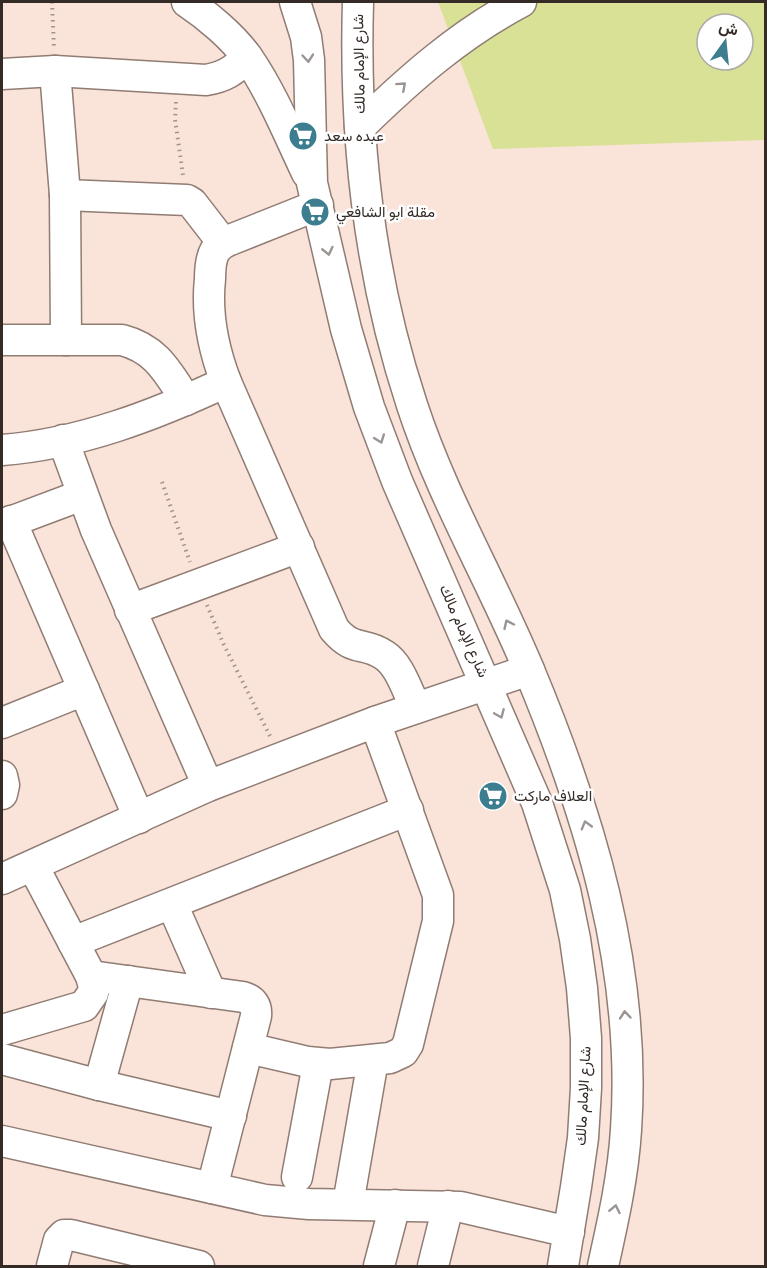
<svg xmlns="http://www.w3.org/2000/svg" width="767" height="1268" font-family="'Roboto Condensed',Vazirmatn,sans-serif">
<style>
.green{fill:#d8e195;fill-rule:evenodd}
.lines{fill:none;stroke-linecap:round;stroke-linejoin:round}
.minor-casing{stroke:#907c73;stroke-width:33}
.path{stroke:#a4938b;stroke-width:4;stroke-dasharray:1.5 4.5;stroke-linecap:butt}
.minor{stroke:#fff;stroke-width:30}
.oneway{stroke:#9a9593}
.labels{text-anchor:middle;stroke-width:5;stroke-linejoin:round;paint-order:stroke}
.street-label{font-size:15px;fill:#342b27;stroke:#fff}
.poi-label{font-size:15px;fill:#342b27;stroke:#fff;text-anchor:start}
</style>
<rect width="100%" height="100%" fill="#fae3d9"/>
<path class="green" d="M438,2H765V140L493,149ZM707,24H743V60H707Z"/>
<g class="lines">
<g class="minor-casing">
<g id="minor">
<path d="M187,2C208,16 233,37 248,58C272,93 289,135 307,173"/>
<polyline points="295,2 306,37 309,60 312,183 346,329 369,407 397,481 537,803 565,890 575,939 582,988 586,1038 586,1088 583,1138 576,1187 563,1266"/>
<path d="M358,2C354,137 369,275 412,405C442,497 492,581 529,670C590,816 637,970 626,1130C623,1177 613,1221 603,1266"/>
<polyline points="55,71 65,195 66,340"/>
<path d="M2,74L55,71L206,80C224,77 234,71 247,57"/>
<path d="M360,127C409,79 460,34 521,2"/>
<polyline points="65,195 187,200 192,203 223,243"/>
<path d="M318,205L230,240C224,242 219,245 215,251C211,258 210,270 210,279C206,315 213,348 226,382L334,629C354,653 364,641 384,655C400,665 407,691 416,708"/>
<path d="M2,340H122C157,349 168,373 186,400"/>
<polyline points="63,440 96,530 208,786"/>
<path d="M2,450C80,444 155,415 226,382"/>
<polyline points="11,521 139,818"/>
<polyline points="2,525 82,495"/>
<polyline points="130,610 299,547"/>
<polyline points="2,723 84,690"/>
<polyline points="2,776 4,785 2,794"/>
<polyline points="2,879 208,786 375,722 529,670"/>
<polyline points="172,904 211,993"/>
<polyline points="73,942 408,810"/>
<path d="M91,976L243,997C253,1000 257,1006 256,1016L212,1188"/>
<polyline points="2,1030 84,1006 93,993 94,987 91,976 33,866"/>
<polyline points="248,1048 308,1062 330,1064 390,1058 403,1052 408,1044 438,921 438,895 375,722"/>
<polyline points="2,1059 99,1085 231,1116"/>
<polyline points="99,1085 128,981"/>
<polyline points="2,1141 265,1200 309,1204 461,1207 569,1232"/>
<polyline points="297,1177 318,1064"/>
<polyline points="348,1204 373,1060"/>
<polyline points="52,1266 59,1240 64,1235 71,1235 199,1266"/>
<polyline points="379,1266 395,1205"/>
<polyline points="433,1266 448,1206"/>
</g>
</g>
<g class="path">
<polyline points="52,2 54,49"/>
<polyline points="176,102 175,119 183,175"/>
<polyline points="162,482 190,562"/>
<polyline points="207,605 223,643 270,736"/>
</g>
<use href="#minor" class="minor"/>
</g>
<defs><path id="oneway-chevron" d="M-2-3.5L2.5 0L-2 3.5" fill="none" stroke-width="1.6" stroke-linecap="round" stroke-linejoin="round" transform="scale(1.5)"/></defs>
<g class="oneway">
<use href="#oneway-chevron" transform="translate(308 58) rotate(85)"/>
<use href="#oneway-chevron" transform="translate(402 86) rotate(-42)"/>
<use href="#oneway-chevron" transform="translate(328 251) rotate(77)"/>
<use href="#oneway-chevron" transform="translate(380 439) rotate(70)"/>
<use href="#oneway-chevron" transform="translate(508 624) rotate(-115)"/>
<use href="#oneway-chevron" transform="translate(500 714) rotate(67)"/>
<use href="#oneway-chevron" transform="translate(586 825) rotate(-106)"/>
<use href="#oneway-chevron" transform="translate(625 1015) rotate(-95)"/>
<use href="#oneway-chevron" transform="translate(615 1209) rotate(-78)"/>
</g>
<defs>
<g id="supermarket-disc" transform="scale(1.5)"><circle r="9.5" fill="#3c7e8f" stroke="#fff"/><path d="M-6-5.5h2.5l.6 2H6L4.5 2H-2.5L-4.4-4H-6ZM-1.5 3.2a1.3 1.3 0 1 0 .1 0ZM3 3.2a1.3 1.3 0 1 0 .1 0Z" fill="#fff"/></g>
</defs>
<g fill-rule="evenodd">
<use href="#supermarket-disc" x="303" y="136"/>
<use href="#supermarket-disc" x="315" y="212"/>
<use href="#supermarket-disc" x="493" y="796"/>
</g>
<g class="labels">
<g class="street-label">
<text transform="translate(359 64) rotate(-91)" y="5">شارع الإمام مالك</text>
<text transform="translate(464 631) rotate(66)" y="5">شارع الإمام مالك</text>
<text transform="translate(583 1096) rotate(-87)" y="5">شارع الإمام مالك</text>
</g>
<g class="poi-label">
<text x="324" y="141">عبده سعد</text>
<text x="336" y="217">مقلة ابو الشافعي</text>
<text x="514" y="801">العلاف ماركت</text>
</g>
</g>
<rect width="767" height="1268" fill="none" stroke="#342b27" stroke-width="6"/>
<g transform="translate(725 42) rotate(15)"><circle r="28" fill="#ffffff" stroke="#aeaaa9" stroke-width="1.5"/>
<path d="M0-4.5L10 22L0 15L-10 22Z" fill="#3c7e8f"/>
<text y="-9" font-size="16" font-weight="bold" text-anchor="middle" fill="#342b27">ش</text>
</g>
</svg>
